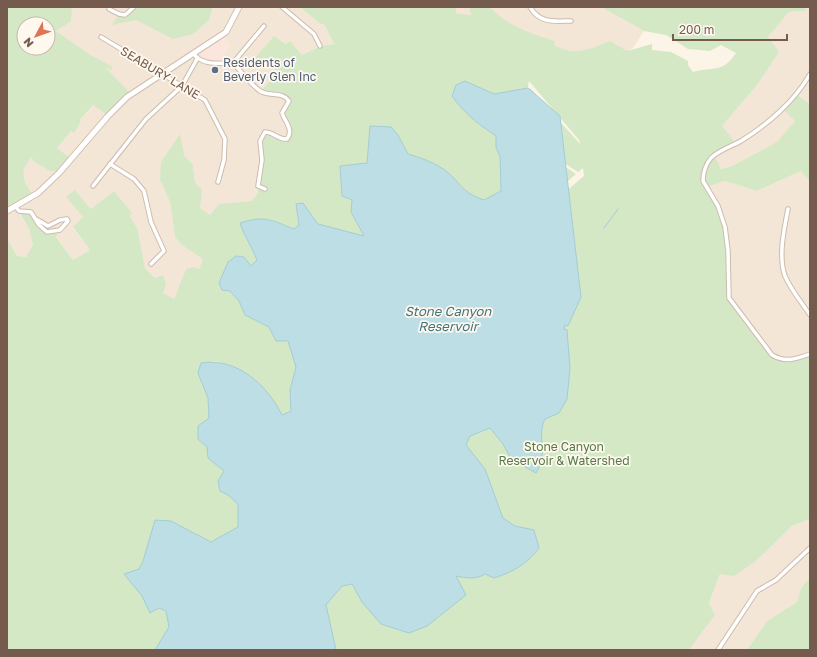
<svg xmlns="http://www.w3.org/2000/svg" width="817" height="657" font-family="'Golos Text',sans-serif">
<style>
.residential{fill:#f3e6d6;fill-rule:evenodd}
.commercial{fill:#fbe5dc}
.green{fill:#d4e8c6;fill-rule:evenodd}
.water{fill:#bddee4;stroke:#a3cdd5}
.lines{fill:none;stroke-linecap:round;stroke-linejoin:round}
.stream{stroke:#a3cdd5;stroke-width:1}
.minor-casing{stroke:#cdbcae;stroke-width:5.5}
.secondary-casing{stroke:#d1beae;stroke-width:7}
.minor{stroke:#fff;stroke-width:3.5}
.secondary{stroke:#fff;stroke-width:5}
.service-dot{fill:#5c6f8a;stroke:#fef8ee;stroke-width:1.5}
.labels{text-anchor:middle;stroke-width:3.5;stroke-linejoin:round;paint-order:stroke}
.service-label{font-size:12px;fill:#4e5e75;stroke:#fef8ee;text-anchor:start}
.street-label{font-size:12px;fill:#745b4d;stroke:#fef8ee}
.park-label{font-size:12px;fill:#547945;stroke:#fef8ee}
.water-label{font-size:13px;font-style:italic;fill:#44757f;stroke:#fef8ee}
</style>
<rect width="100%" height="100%" fill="#fbf4e7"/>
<g class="residential">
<path d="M72,7H134L136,20L173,38L209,20L213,7H300L320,24H324L334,44L320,46L302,55L290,41L255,58L280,72V95L289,101L283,118L290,135L261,155L258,193L252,202L220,205L212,216L199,208L201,190L195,182L193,165L184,155L160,180L170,202L175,237L204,258L199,269H186L174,299L163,294L155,278L145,268L138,230L91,209L75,190L83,217L73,228L90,250L73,260L53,232H47L19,212L29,229L36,258L17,256L7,238V206L9,209L27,187L22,169L31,156L57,148L93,105L108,116L100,62L56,31ZM231,45L225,52L221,63L193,53Z"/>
<polygon points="456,7 601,7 644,31 633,48 612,60 550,55 555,41 527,33 507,24 496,15 471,15 456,13"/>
<polygon points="806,7 810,7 810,104 797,94 795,121 778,142 732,166 720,169 714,155 733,144 720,128 757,85 768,37 789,12 805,11"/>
<polygon points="801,171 810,182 810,354 790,361 772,355 731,303 706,186 725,181 757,191"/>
<polygon points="810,519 810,577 801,588 797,602 767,621 747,650 689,650 715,615 709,603 720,574 756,561 792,526"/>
</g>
<polygon class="commercial" points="222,34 231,45 225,52 221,63 208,63 193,53"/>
<g class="green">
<path d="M7,7H72L71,21L56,31L92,56L113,67L111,70L105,67L131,94L108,116L93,105L80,120L81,121L74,133L71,131L57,148L71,159L59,173L53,170L52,172L32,160L33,158L31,157L23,170L25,182L33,196L9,210L7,206ZM24,24H48V48H24Z"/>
<polygon points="134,7 213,7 209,20 193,34 173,39 136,20 112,25 119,14 125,15"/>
<path d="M300,7H456V13L471,15H472L469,10L470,8L489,7C511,27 527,33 555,41L554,45C575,57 589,49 610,41L627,51L652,44V50L671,52L688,61V65L693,72C714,66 722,74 736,53L721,45L710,51L688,49L666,35L644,31L601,7H806L805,11L789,12L768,37L779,52L757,85L722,126L734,141L732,142L734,144L714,155L721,169L732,166L777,142L795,121L782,108L796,94L810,104V182L801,171L757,191L725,181L706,187L718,206L725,227L728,251L729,298L772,355C786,363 796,359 810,354V519L792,526L756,561L734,576L720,574L709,603L715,615L689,650H7V238L17,256L26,257L33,245L29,229L19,211C36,210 34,219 43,229L58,234L56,237L73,260L90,250L73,227L83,217L66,197L75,190L91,209L114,191L132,213L130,216L138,230L145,268L155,278L163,275L166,285L163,293L174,299L186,269L194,267L199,269L203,259L182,245L175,237L170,202L160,180L161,162L180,134L184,155L193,165L195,182L202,190L200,208L210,215L219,204L252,201L258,193V180L262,160L260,141L263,134L268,132L278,138L287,139C294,130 285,122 282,113L289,101L286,97L260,91L280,72L255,58L274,36L285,44L290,41L302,55L320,46L334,44L324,24H320ZM529,81L579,140L580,144L530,88L523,132L532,142L578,172L583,168L584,176L528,223L507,224L505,239L493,254L485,259L466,266L450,280L456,287L220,491L219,488L251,461L233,440L218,465L215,463L230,437L209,412L208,408L232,434L237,425L267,396L212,361L220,362L271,397L240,427L234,437L253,459L301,417L290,388L292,383L304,415L346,378L311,359L295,375L296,369L309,356L304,339L258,312L254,319L251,318L255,310L237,299L231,292L257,307L272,281L253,250L251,242L263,257L275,278L303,262L285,236L284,226L270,222L245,234L243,231L269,219L287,226L288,234L307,261L317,255L333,235C322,229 306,223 307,208L318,224L352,234L362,241L365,236L385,168L369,160L371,157L386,164L396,133L398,136L390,166L436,185L442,169L445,171L438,187L496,240L499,233L502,219L507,216L519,217L495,194L498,193L524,218L549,197L501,161V157L552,195L576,174L530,144L521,135L496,142V138L518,132L484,91L489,93L520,129ZM178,524L181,526L145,558L146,553Z"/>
<polygon points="810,577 810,650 747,650 767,621 797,602 801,588"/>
</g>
<path class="water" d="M465,81L494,94L528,88L560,116L581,297L568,326L565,325L564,329L567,330L570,368L567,399L559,413L545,419C536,437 549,454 536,473L511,459L503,444L490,428L470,436L466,445L485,469L503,518L515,526L534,530L539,548C527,564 513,572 494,578L485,574C476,580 466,578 456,576L466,595L427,626L409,633L381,624L362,602L352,584L342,586L326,605L336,650H155L169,627L166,611L159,608L150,613L142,596L124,574L139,569L143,561L155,520L171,521L211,542L238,527V504L228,495L220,491L218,481L224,471L208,458L207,447L198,439V426L209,418L208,398L198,373L201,363C237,357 267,385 282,415L291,411L290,390L296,367L288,341H276L269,327L245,315L239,301L230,291L222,290L219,283L228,262L236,256L244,257L251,266L257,260C252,247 244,236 240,223C265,215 271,220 294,229L299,225L296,204L303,203L318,224L364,236L351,212L352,200L342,196L340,166L367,163L370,126L391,127L398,135L408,154C421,158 437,163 447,172C463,185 461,192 484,200L501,191L500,156L496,148V136C478,124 464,113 452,96L456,85Z"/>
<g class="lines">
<polyline class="stream" points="604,228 618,209"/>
<g class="minor-casing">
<g id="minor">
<polyline points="282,7 314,34 320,46"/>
<path d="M530,7C540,24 554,21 571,21"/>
<polyline points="109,9 119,14 125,15 134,7"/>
<polyline points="101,37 205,100 225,139 224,160 218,182"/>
<path d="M193,53C202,66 219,63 233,63C242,72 250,84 260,91C269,97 282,91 289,101L282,113C285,122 294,130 287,139C278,140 274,132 265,132L260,141L262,160L258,186L265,189"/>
<polyline points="233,63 264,26"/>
<path d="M810,74C795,101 767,125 741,141C732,146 719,150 711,158C706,164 703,172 703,181L718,206L725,227L728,251L729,298L772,355C786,363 796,359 810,354"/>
<polyline points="110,164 134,179 144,191 151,222 164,251 151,264"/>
<polyline points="93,186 146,119 182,86 197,59"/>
<polyline points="15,206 19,211 31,212 39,225 47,232 60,230 68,221 67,219 60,220 48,226 36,219"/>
<path d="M788,209C784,229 778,257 785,276C791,290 802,303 810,315"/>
<polyline points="718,650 757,591 776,580 810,548"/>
</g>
</g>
<g class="secondary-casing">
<polyline id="secondary" points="7,211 38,193 59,173 108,116 127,97 226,32 239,7"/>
</g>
<use href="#minor" class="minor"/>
<use href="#secondary" class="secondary"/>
</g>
<circle class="service-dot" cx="215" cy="70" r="4"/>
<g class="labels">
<g class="service-label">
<text x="223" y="67">Residents of<tspan x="223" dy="14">Beverly Glen Inc</tspan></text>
</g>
<g class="street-label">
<text transform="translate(160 73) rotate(31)" y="4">SEABURY LANE</text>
</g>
<g class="park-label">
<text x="564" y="451">Stone Canyon<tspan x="564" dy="14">Reservoir &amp; Watershed</tspan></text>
</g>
<g class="water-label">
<text x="448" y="316">Stone Canyon<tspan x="448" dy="15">Reservoir</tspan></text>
</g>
</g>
<rect width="817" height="657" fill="none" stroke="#745b4d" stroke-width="16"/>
<g transform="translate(36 36) rotate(229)"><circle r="19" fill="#fef8ee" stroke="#c7b9ae"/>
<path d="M0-3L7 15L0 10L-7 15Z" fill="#de7453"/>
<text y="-6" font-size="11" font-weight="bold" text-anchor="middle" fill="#745b4d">N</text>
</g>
<path d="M673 34v6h114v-6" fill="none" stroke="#745b4d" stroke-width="2"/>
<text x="679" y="34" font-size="12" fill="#745b4d" stroke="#fef8ee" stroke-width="3" paint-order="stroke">200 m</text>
</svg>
